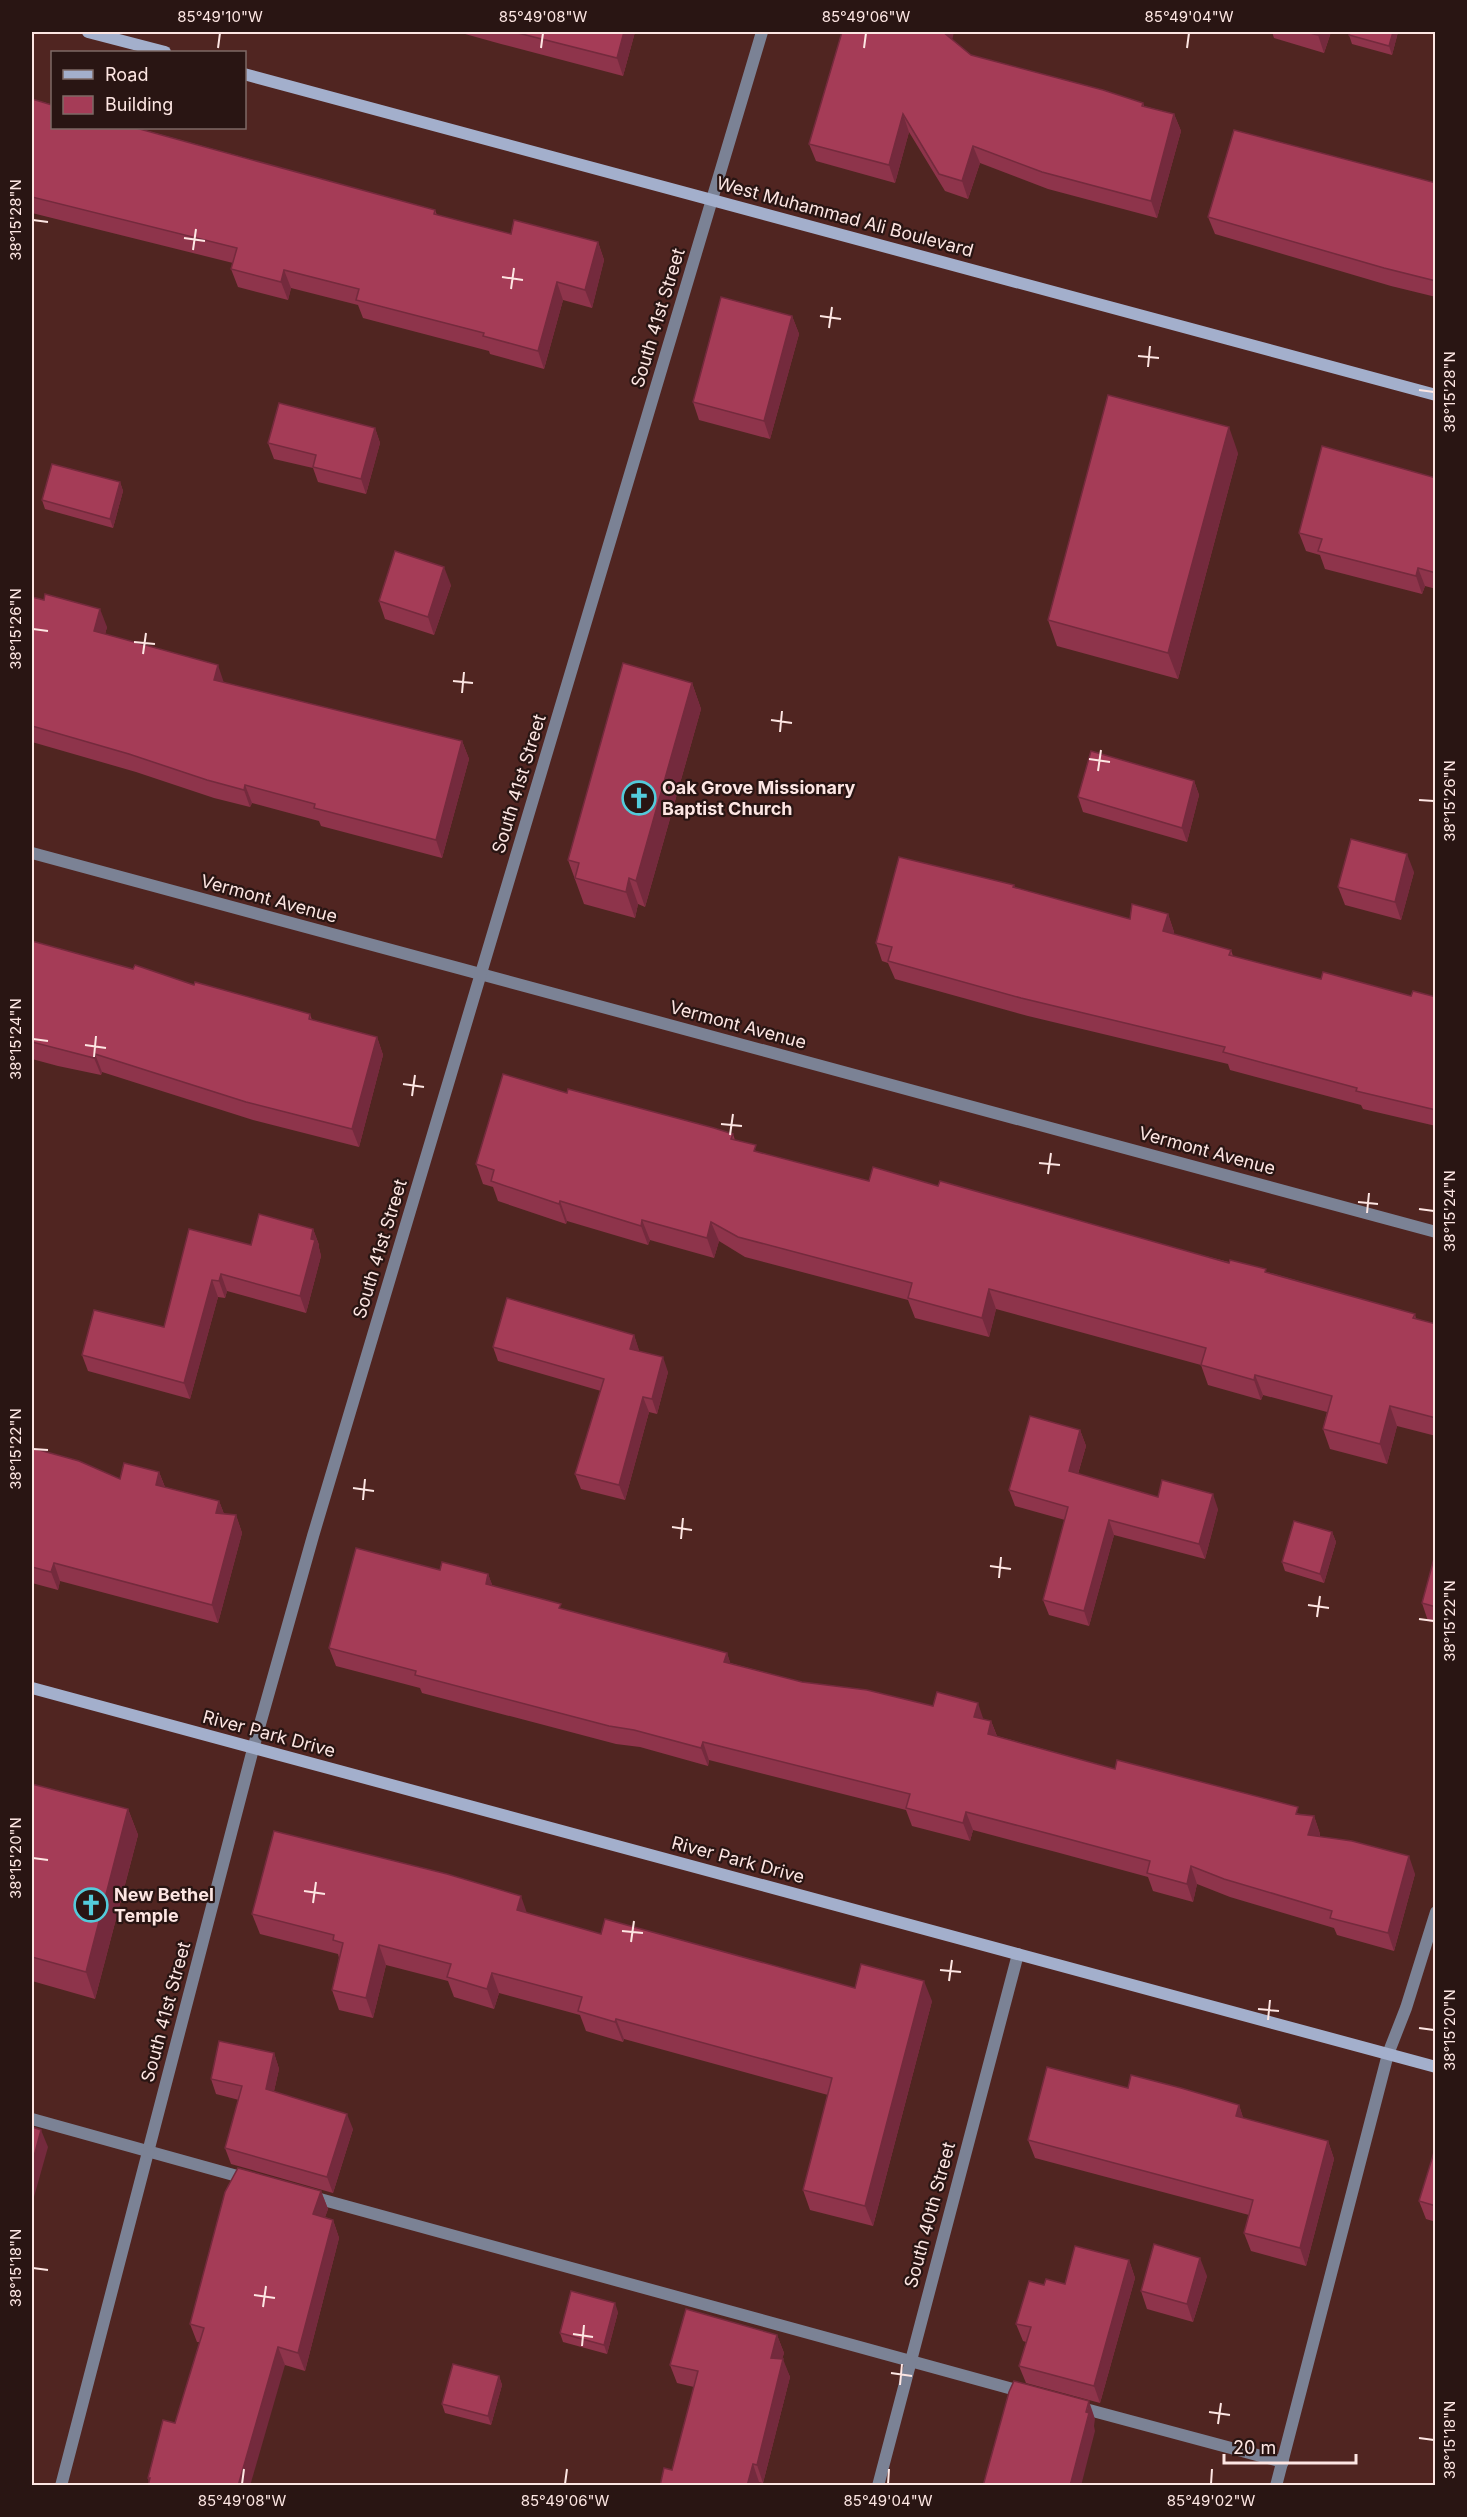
<svg xmlns="http://www.w3.org/2000/svg" width="1467" height="2517" font-family="Inter,sans-serif">
<style>
.lines{fill:none;stroke-linecap:round;stroke-linejoin:round}
.street{stroke:#7b8295;stroke-width:12}
.secondary{stroke:#a3afcc;stroke-width:12}
.wall{fill:#8e344b}
.shaded-wall{fill:#742a3d}
.building{fill:#a53c57;stroke:#742a3d;stroke-width:1.5}
.ticks{fill:none;stroke:#fde6e3;stroke-width:2}
.labels{text-anchor:middle;stroke-width:4.5;stroke-linejoin:round;paint-order:stroke}
.street-label{font-size:18px;fill:#fde6e3;stroke:#291513}
.poi-label{font-size:18px;font-weight:bold;fill:#fde6e3;stroke:#291513;text-anchor:start}
.neatline{fill:none;stroke:#fde6e3;stroke-width:2}
.ticks-label{font-size:15px;text-anchor:middle;fill:#fde6e3}
</style>
<rect width="100%" height="100%" fill="#502521"/>
<g class="lines">
<g class="street">
<polyline points="32,853 1436,1232"/>
<polyline points="32,2119 248,2179"/>
<polyline points="309,2196 1027,2393"/>
<polyline points="1078,2407 1283,2462"/>
<polyline points="61,2486 253,1749 313,1536 762,32"/>
<polyline points="878,2486 1018,1954"/>
<polyline points="1276,2486 1388,2054 1406,2008 1436,1912"/>
</g>
<g class="secondary">
<polyline points="88,32 165,52"/>
<polyline points="244,74 1436,395"/>
<polyline points="32,1688 1436,2067"/>
</g>
</g>
<g class="wall">
<polygon points="458,32 635,32 623,76 501,44"/>
<polygon points="1272,32 1331,32 1324,53 1274,38"/>
<polygon points="1398,32 1392,55 1352,44 1349,35"/>
<polygon points="952,40 971,55 1143,103 1144,106 1174,114 1181,131 1157,218 1048,189 980,163 968,199 945,191 909,132 895,183 816,161 809,144"/>
<polygon points="32,99 435,210 437,215 511,234 598,242 604,260 592,308 563,300 544,369 490,354 489,351 363,318 358,305 291,288 288,300 238,287 231,269 233,263 32,213"/>
<polygon points="1436,183 1436,297 1391,286 1215,234 1208,217"/>
<polygon points="792,316 799,334 770,439 699,420 693,402"/>
<polygon points="375,428 380,443 366,494 318,482 313,468 274,459 268,443"/>
<polygon points="1238,453 1178,679 1057,646 1048,620"/>
<polygon points="1436,478 1436,589 1425,586 1422,594 1325,569 1320,555 1306,551 1299,533"/>
<polygon points="120,482 123,491 113,528 45,509 42,500"/>
<polygon points="451,585 434,635 385,619 379,601"/>
<polygon points="32,597 107,627 105,634 224,683 462,741 469,759 442,858 321,826 319,821 252,803 250,807 214,798 136,772 32,742"/>
<polygon points="692,683 701,709 645,907 638,904 635,918 584,904 568,860"/>
<polygon points="1194,781 1199,795 1187,842 1083,812 1078,797"/>
<polygon points="1414,872 1401,920 1345,905 1338,887"/>
<polygon points="1014,885 1015,888 1130,919 1168,914 1174,932 1173,934 1231,950 1233,956 1321,979 1411,996 1436,997 1436,1126 1363,1109 1361,1105 1230,1070 1228,1064 1028,1016 895,979 888,963 882,961 876,943"/>
<polygon points="32,941 133,969 310,1014 312,1020 377,1037 383,1055 359,1147 253,1120 102,1072 101,1075 58,1066 32,1059"/>
<polygon points="567,1093 733,1134 735,1140 758,1152 869,1181 938,1186 1267,1272 1415,1314 1416,1319 1436,1324 1436,1436 1397,1426 1387,1464 1330,1449 1323,1429 1327,1412 1263,1395 1261,1400 1208,1385 1201,1365 996,1309 989,1337 915,1318 908,1300 745,1257 719,1241 714,1258 650,1240 648,1245 567,1221 566,1224 498,1201 493,1187 483,1184 476,1164"/>
<polygon points="189,1229 251,1245 313,1229 319,1245 319,1248 321,1256 306,1313 227,1291 225,1298 218,1297 190,1399 88,1371 82,1355 164,1327"/>
<polygon points="634,1335 639,1351 668,1372 657,1414 649,1412 625,1500 581,1489 575,1474 601,1391 498,1361 493,1347"/>
<polygon points="1080,1430 1086,1446 1078,1474 1158,1497 1218,1509 1205,1559 1114,1535 1089,1626 1049,1615 1043,1600 1065,1520 1015,1506 1009,1490"/>
<polygon points="32,1448 120,1479 159,1472 165,1487 219,1501 224,1514 236,1515 242,1533 218,1623 60,1581 58,1590 32,1583"/>
<polygon points="1332,1532 1336,1542 1324,1583 1285,1571 1282,1562"/>
<polygon points="1436,1551 1436,1623 1428,1621 1422,1603"/>
<polygon points="440,1570 488,1574 492,1585 563,1609 727,1653 730,1663 802,1682 991,1721 997,1736 1115,1769 1300,1814 1314,1816 1320,1834 1320,1837 1415,1874 1394,1951 1337,1935 1334,1928 1230,1897 1197,1884 1193,1902 1153,1891 1148,1877 1056,1852 973,1830 970,1841 912,1826 906,1810 709,1760 708,1766 640,1747 616,1744 422,1693 420,1688 336,1666 329,1648"/>
<polygon points="32,1784 128,1809 138,1835 95,1999 32,1981"/>
<polygon points="527,1913 601,1934 855,1988 932,2001 873,2226 810,2210 803,2190 828,2095 624,2039 623,2042 586,2031 580,2015 499,1993 494,2009 454,1997 448,1981 386,1965 373,2018 339,2010 332,1990 339,1958 338,1954 260,1934 252,1914"/>
<polygon points="274,2053 279,2069 274,2091 353,2129 333,2193 231,2164 225,2148 239,2100 216,2094 211,2079"/>
<polygon points="1128,2088 1239,2105 1243,2118 1328,2141 1334,2159 1306,2266 1251,2251 1244,2233 1249,2215 1035,2158 1028,2140"/>
<polygon points="1436,2149 1436,2222 1426,2219 1419,2201"/>
<polygon points="321,2191 328,2209 325,2217 333,2220 339,2238 305,2371 285,2365 149,2482 148,2478 175,2423 200,2342 197,2342 190,2324"/>
<polygon points="1129,2260 1135,2278 1100,2403 1026,2383 1019,2366 1026,2342 1023,2341 1016,2324 1044,2285 1065,2284"/>
<polygon points="1207,2276 1193,2322 1147,2309 1141,2291"/>
<polygon points="618,2312 607,2354 563,2342 560,2333"/>
<polygon points="777,2335 784,2353 782,2359 790,2377 763,2483 672,2470 694,2387 677,2383 670,2365"/>
<polygon points="499,2376 502,2385 491,2425 445,2413 442,2404"/>
</g>
<g class="shaded-wall">
<polygon points="624,32 635,32 623,76 617,58"/>
<polygon points="943,32 954,32 950,50"/>
<polygon points="1319,32 1331,32 1324,53 1318,35"/>
<polygon points="1393,32 1398,32 1392,55 1389,46"/>
<polygon points="903,114 909,132 895,183 889,165"/>
<polygon points="1174,114 1181,131 1157,218 1151,201"/>
<polygon points="973,146 980,163 968,199 962,181"/>
<polygon points="598,242 604,260 592,308 585,290"/>
<polygon points="284,270 291,288 288,300 281,282"/>
<polygon points="557,282 563,300 544,369 538,351"/>
<polygon points="792,316 799,334 770,439 764,421"/>
<polygon points="1229,427 1238,453 1178,679 1168,653"/>
<polygon points="375,428 380,443 366,494 361,479"/>
<polygon points="120,482 123,491 113,528 110,519"/>
<polygon points="444,567 451,585 434,635 428,617"/>
<polygon points="1418,568 1425,586 1422,594 1416,576"/>
<polygon points="100,609 107,627 101,649 94,631"/>
<polygon points="218,665 224,683 214,680"/>
<polygon points="692,683 701,709 645,907 636,881"/>
<polygon points="462,741 469,759 442,858 436,840"/>
<polygon points="1194,781 1199,795 1187,842 1182,828"/>
<polygon points="245,785 252,803 250,807 244,790"/>
<polygon points="1407,854 1414,872 1401,920 1395,902"/>
<polygon points="629,878 638,904 635,918 626,892"/>
<polygon points="1168,914 1174,932 1169,949 1163,931"/>
<polygon points="377,1037 383,1055 359,1147 352,1129"/>
<polygon points="95,1054 102,1072 101,1075 94,1058"/>
<polygon points="560,1201 567,1221 566,1224 559,1204"/>
<polygon points="642,1220 650,1240 648,1245 641,1226"/>
<polygon points="711,1222 719,1241 714,1258 707,1238"/>
<polygon points="313,1229 319,1245 319,1248 321,1256 306,1313 300,1296"/>
<polygon points="221,1274 227,1291 225,1298 219,1281"/>
<polygon points="212,1280 218,1297 190,1399 184,1383"/>
<polygon points="989,1289 996,1309 989,1337 982,1318"/>
<polygon points="634,1335 639,1350 635,1363 630,1349"/>
<polygon points="663,1357 668,1372 657,1414 652,1399"/>
<polygon points="1255,1375 1263,1395 1261,1400 1254,1380"/>
<polygon points="643,1397 649,1412 625,1500 619,1485"/>
<polygon points="1390,1406 1397,1426 1387,1464 1380,1444"/>
<polygon points="1080,1430 1086,1446 1074,1487 1069,1471"/>
<polygon points="159,1472 166,1490 156,1485"/>
<polygon points="1213,1494 1218,1509 1205,1559 1199,1544"/>
<polygon points="219,1501 226,1519 216,1513"/>
<polygon points="236,1515 242,1533 218,1623 212,1605"/>
<polygon points="1109,1520 1114,1535 1089,1626 1084,1611"/>
<polygon points="1332,1532 1336,1542 1324,1583 1320,1574"/>
<polygon points="54,1563 60,1581 58,1590 51,1572"/>
<polygon points="488,1574 495,1592 486,1584"/>
<polygon points="727,1653 733,1671 724,1662"/>
<polygon points="978,1703 984,1721 974,1717"/>
<polygon points="991,1721 998,1739 988,1734"/>
<polygon points="703,1742 709,1760 708,1766 701,1748"/>
<polygon points="128,1809 138,1835 95,1999 86,1972"/>
<polygon points="966,1812 973,1830 970,1841 963,1823"/>
<polygon points="1314,1816 1320,1834 1315,1853 1308,1835"/>
<polygon points="1409,1856 1415,1874 1394,1951 1388,1933"/>
<polygon points="1191,1866 1197,1884 1193,1902 1187,1884"/>
<polygon points="521,1896 528,1916 517,1910"/>
<polygon points="379,1945 386,1965 373,2018 366,1998"/>
<polygon points="492,1973 499,1993 494,2009 487,1989"/>
<polygon points="924,1981 932,2001 873,2226 865,2206"/>
<polygon points="616,2019 624,2039 623,2042 615,2022"/>
<polygon points="274,2053 279,2069 271,2104 266,2089"/>
<polygon points="1239,2105 1245,2123 1236,2116"/>
<polygon points="347,2114 353,2129 333,2193 327,2177"/>
<polygon points="41,2130 48,2147 32,2204 32,2164"/>
<polygon points="1328,2141 1334,2159 1306,2266 1300,2248"/>
<polygon points="321,2191 328,2209 320,2232 313,2214"/>
<polygon points="333,2220 339,2238 305,2371 298,2353"/>
<polygon points="1200,2258 1207,2276 1193,2322 1187,2304"/>
<polygon points="1129,2260 1135,2278 1100,2403 1094,2386"/>
<polygon points="615,2303 618,2312 607,2354 604,2345"/>
<polygon points="777,2335 784,2353 777,2375 771,2358"/>
<polygon points="278,2347 285,2365 250,2486 238,2486"/>
<polygon points="783,2359 790,2377 763,2483 757,2465"/>
<polygon points="499,2376 502,2385 491,2425 488,2416"/>
<polygon points="1089,2401 1095,2419 1094,2426 1095,2431 1081,2486 1070,2486"/>
<polygon points="753,2464 759,2482 758,2486 747,2486"/>
</g>
<g class="building">
<polygon points="514,32 624,32 617,58"/>
<polygon points="842,32 943,32 971,55 1103,90 1143,103 1142,106 1174,114 1151,201 1042,172 973,146 962,181 939,174 903,114 889,165 809,144"/>
<polygon points="1306,32 1319,32 1318,35"/>
<polygon points="1350,32 1393,32 1389,46 1349,35"/>
<polygon points="32,99 52,105 52,128 136,128 435,210 434,214 511,234 514,220 598,242 585,290 557,282 538,351 483,336 484,333 356,300 359,289 284,270 281,282 231,269 237,248 32,197"/>
<polygon points="1234,130 1436,183 1436,281 1384,268 1208,217"/>
<polygon points="721,297 792,316 764,421 693,402"/>
<polygon points="1108,395 1229,427 1168,653 1048,620"/>
<polygon points="279,403 375,428 361,479 313,467 316,455 268,443"/>
<polygon points="1322,446 1436,478 1436,573 1418,568 1416,576 1318,551 1322,539 1299,533"/>
<polygon points="52,464 120,482 110,519 42,500"/>
<polygon points="395,551 444,567 428,617 379,601"/>
<polygon points="45,594 100,609 94,631 218,665 214,680 462,741 436,840 314,808 315,804 245,785 244,790 207,780 129,754 32,726 32,597 44,600"/>
<polygon points="623,663 692,683 636,881 629,878 626,892 575,878 579,863 568,860"/>
<polygon points="1091,751 1194,781 1182,828 1078,797"/>
<polygon points="1351,839 1407,854 1395,902 1338,887"/>
<polygon points="899,857 1014,885 1013,887 1130,919 1132,904 1168,914 1163,931 1231,950 1229,955 1321,979 1323,972 1411,996 1413,991 1436,997 1436,1110 1356,1091 1357,1088 1223,1052 1225,1047 1021,998 888,961 892,947 876,943"/>
<polygon points="32,941 133,969 135,965 194,985 195,982 310,1014 309,1019 377,1037 352,1129 246,1102 95,1054 94,1058 32,1042"/>
<polygon points="503,1074 567,1093 568,1089 714,1128 733,1134 731,1139 756,1145 754,1151 869,1181 873,1167 938,1186 940,1181 1229,1263 1230,1260 1266,1269 1265,1272 1415,1314 1413,1318 1436,1324 1436,1418 1390,1406 1380,1444 1323,1429 1332,1396 1255,1375 1254,1380 1201,1365 1206,1348 989,1289 982,1318 908,1298 912,1283 738,1237 711,1222 707,1238 642,1220 641,1226 560,1201 559,1204 491,1181 494,1170 476,1164"/>
<polygon points="259,1214 313,1229 311,1239 315,1240 300,1296 221,1274 219,1281 212,1280 184,1383 82,1355 94,1310 164,1327 189,1229 251,1245"/>
<polygon points="507,1298 634,1335 630,1349 663,1357 652,1399 643,1397 619,1485 575,1474 604,1379 493,1347"/>
<polygon points="1030,1416 1080,1430 1069,1471 1158,1497 1162,1480 1213,1494 1199,1544 1109,1520 1084,1611 1043,1600 1068,1507 1009,1490"/>
<polygon points="32,1448 79,1461 120,1479 124,1463 159,1472 156,1485 219,1501 216,1513 236,1515 212,1605 54,1563 51,1572 32,1567"/>
<polygon points="1294,1521 1332,1532 1320,1574 1282,1562"/>
<polygon points="356,1548 440,1570 442,1562 488,1574 486,1584 561,1604 559,1608 727,1653 724,1662 802,1682 867,1690 933,1706 937,1692 978,1703 974,1717 991,1721 988,1734 1115,1769 1117,1760 1298,1807 1296,1814 1314,1816 1308,1835 1352,1841 1409,1856 1388,1933 1330,1918 1332,1911 1224,1879 1191,1866 1187,1884 1147,1873 1150,1861 1050,1834 966,1812 963,1823 906,1808 910,1794 703,1742 701,1748 634,1730 609,1726 415,1675 416,1671 329,1648"/>
<polygon points="1436,1551 1436,1607 1422,1603"/>
<polygon points="32,1784 128,1809 86,1972 32,1957"/>
<polygon points="274,1831 447,1874 521,1896 517,1910 601,1934 605,1919 855,1988 861,1964 924,1981 865,2206 803,2190 832,2078 616,2019 615,2022 578,2011 582,1997 492,1973 487,1989 447,1977 451,1964 379,1945 366,1998 332,1990 343,1943 333,1940 334,1935 252,1914"/>
<polygon points="219,2041 274,2053 266,2089 347,2114 327,2177 225,2148 242,2086 211,2079"/>
<polygon points="1047,2067 1128,2088 1131,2075 1181,2088 1239,2105 1236,2116 1328,2141 1300,2248 1244,2233 1253,2200 1028,2140"/>
<polygon points="32,2127 41,2130 32,2164"/>
<polygon points="1435,2149 1436,2149 1436,2206 1419,2201"/>
<polygon points="238,2168 321,2191 313,2214 333,2220 298,2353 278,2347 238,2486 148,2486 150,2478 148,2478 163,2420 175,2423 204,2328 190,2324 225,2192"/>
<polygon points="1154,2244 1200,2258 1187,2304 1141,2291"/>
<polygon points="1075,2246 1129,2260 1094,2386 1019,2366 1031,2327 1016,2324 1029,2281 1044,2285 1046,2279 1065,2284"/>
<polygon points="571,2291 615,2303 604,2345 560,2333"/>
<polygon points="686,2309 777,2335 771,2358 783,2359 757,2465 753,2464 747,2486 660,2486 664,2468 672,2470 698,2371 670,2365"/>
<polygon points="453,2364 499,2376 488,2416 442,2404"/>
<polygon points="1014,2381 1089,2401 1086,2412 1089,2413 1070,2486 983,2486 1009,2392"/>
</g>
<path class="ticks" d="M218,48L220,33M541,48L543,33M864,48L866,33M1187,48L1189,33M33,220L48,222M184,238L205,241M193,250L196,229M502,277L523,280M511,289L514,268M820,316L841,319M829,328L832,307M1138,356L1159,358M1148,367L1150,346M1419,390L1434,392M33,629L48,631M134,642L155,644M143,654L146,633M453,681L473,683M462,693L464,672M771,720L792,723M780,732L782,711M1089,759L1110,762M1098,771L1101,750M1419,800L1434,801M33,1039L48,1041M85,1045L106,1048M94,1057L96,1036M403,1084L424,1087M412,1096L415,1075M721,1124L742,1126M730,1135L733,1114M1039,1163L1060,1165M1048,1174L1051,1153M1358,1202L1378,1204M1419,1209L1434,1211M1367,1213L1369,1193M33,1449L48,1450M353,1488L374,1491M363,1500L365,1479M672,1527L692,1530M681,1539L683,1518M990,1566L1011,1569M999,1578L1001,1557M1308,1605L1329,1608M1317,1617L1320,1596M1419,1619L1434,1621M33,1858L48,1860M304,1891L325,1894M313,1903L316,1882M622,1931L643,1933M631,1942L634,1921M940,1970L961,1972M949,1981L952,1960M1258,2009L1279,2011M1268,2020L1270,2000M1419,2028L1434,2030M33,2268L48,2270M254,2295L275,2298M263,2307L266,2286M573,2334L593,2337M582,2346L584,2325M891,2373L912,2376M900,2385L902,2364M1209,2412L1230,2415M1218,2424L1221,2403M1419,2438L1434,2440M242,2484L244,2469M565,2484L567,2469M888,2484L889,2469M1211,2484L1212,2469"/>
<defs>
<g id="church-ring" transform="scale(1.725)"><circle r="9.5" fill="#291513" stroke="#53cbdb" stroke-width="1.5"/><path d="M-1.2-6h2.4v3.5h3.3v2.4h-3.3V6h-2.4V-.1h-3.3v-2.4h3.3Z" fill="#53cbdb"/></g>
</defs>
<g fill-rule="evenodd">
<use href="#church-ring" x="639" y="798"/>
<use href="#church-ring" x="91" y="1905"/>
</g>
<g class="labels">
<g class="street-label">
<text transform="translate(845 217) rotate(15)" y="6">West Muhammad Ali Boulevard</text>
<text transform="translate(658 318) rotate(-73)" y="6">South 41st Street</text>
<text transform="translate(519 784) rotate(-73)" y="6">South 41st Street</text>
<text transform="translate(269 899) rotate(15)" y="6">Vermont Avenue</text>
<text transform="translate(738 1025) rotate(15)" y="6">Vermont Avenue</text>
<text transform="translate(1207 1151) rotate(15)" y="6">Vermont Avenue</text>
<text transform="translate(380 1249) rotate(-73)" y="6">South 41st Street</text>
<text transform="translate(269 1734) rotate(15)" y="6">River Park Drive</text>
<text transform="translate(738 1860) rotate(15)" y="6">River Park Drive</text>
<text transform="translate(166 2012) rotate(-75)" y="6">South 41st Street</text>
<text transform="translate(930 2215) rotate(-75)" y="6">South 40th Street</text>
</g>
<g class="poi-label">
<text x="662" y="794">Oak Grove Missionary<tspan x="662" dy="21">Baptist Church</tspan></text>
<text x="114" y="1901">New Bethel<tspan x="114" dy="21">Temple</tspan></text>
</g>
</g>
<rect width="1467" height="2517" fill="none" stroke="#291513" stroke-width="66"/>
<rect x="51" y="51" width="195" height="78" fill="#291513" stroke="#7e6966" stroke-width="1.5"/>
<rect x="63" y="70" width="30" height="9" fill="#a3afcc" stroke="#7e6966" stroke-width="1.5"/>
<text x="105" y="81" font-size="18" fill="#fde6e3">Road</text>
<rect x="63" y="96" width="30" height="18" fill="#a53c57" stroke="#7e6966" stroke-width="1.5"/>
<text x="105" y="111" font-size="18" fill="#fde6e3">Building</text>
<path d="M1224 2454v9h132v-9" fill="none" stroke="#fde6e3" stroke-width="3"/>
<text x="1233" y="2454" font-size="18" fill="#fde6e3" stroke="#291513" stroke-width="4.5" paint-order="stroke">20 m</text>
<rect x="33" y="33" width="1401" height="2451" class="neatline"/>
<g class="ticks-label">
<text x="220" y="22">85°49'10"W</text>
<text x="543" y="22">85°49'08"W</text>
<text x="866" y="22">85°49'06"W</text>
<text x="1189" y="22">85°49'04"W</text>
<text transform="translate(16 220) rotate(-90)" y="5">38°15'28"N</text>
<text transform="translate(1450 392) rotate(-90)" y="5">38°15'28"N</text>
<text transform="translate(16 629) rotate(-90)" y="5">38°15'26"N</text>
<text transform="translate(1450 801) rotate(-90)" y="5">38°15'26"N</text>
<text transform="translate(16 1039) rotate(-90)" y="5">38°15'24"N</text>
<text transform="translate(1450 1211) rotate(-90)" y="5">38°15'24"N</text>
<text transform="translate(16 1449) rotate(-90)" y="5">38°15'22"N</text>
<text transform="translate(1450 1621) rotate(-90)" y="5">38°15'22"N</text>
<text transform="translate(16 1858) rotate(-90)" y="5">38°15'20"N</text>
<text transform="translate(1450 2030) rotate(-90)" y="5">38°15'20"N</text>
<text transform="translate(16 2268) rotate(-90)" y="5">38°15'18"N</text>
<text transform="translate(1450 2440) rotate(-90)" y="5">38°15'18"N</text>
<text x="242" y="2506">85°49'08"W</text>
<text x="565" y="2506">85°49'06"W</text>
<text x="888" y="2506">85°49'04"W</text>
<text x="1211" y="2506">85°49'02"W</text>
</g>
</svg>
